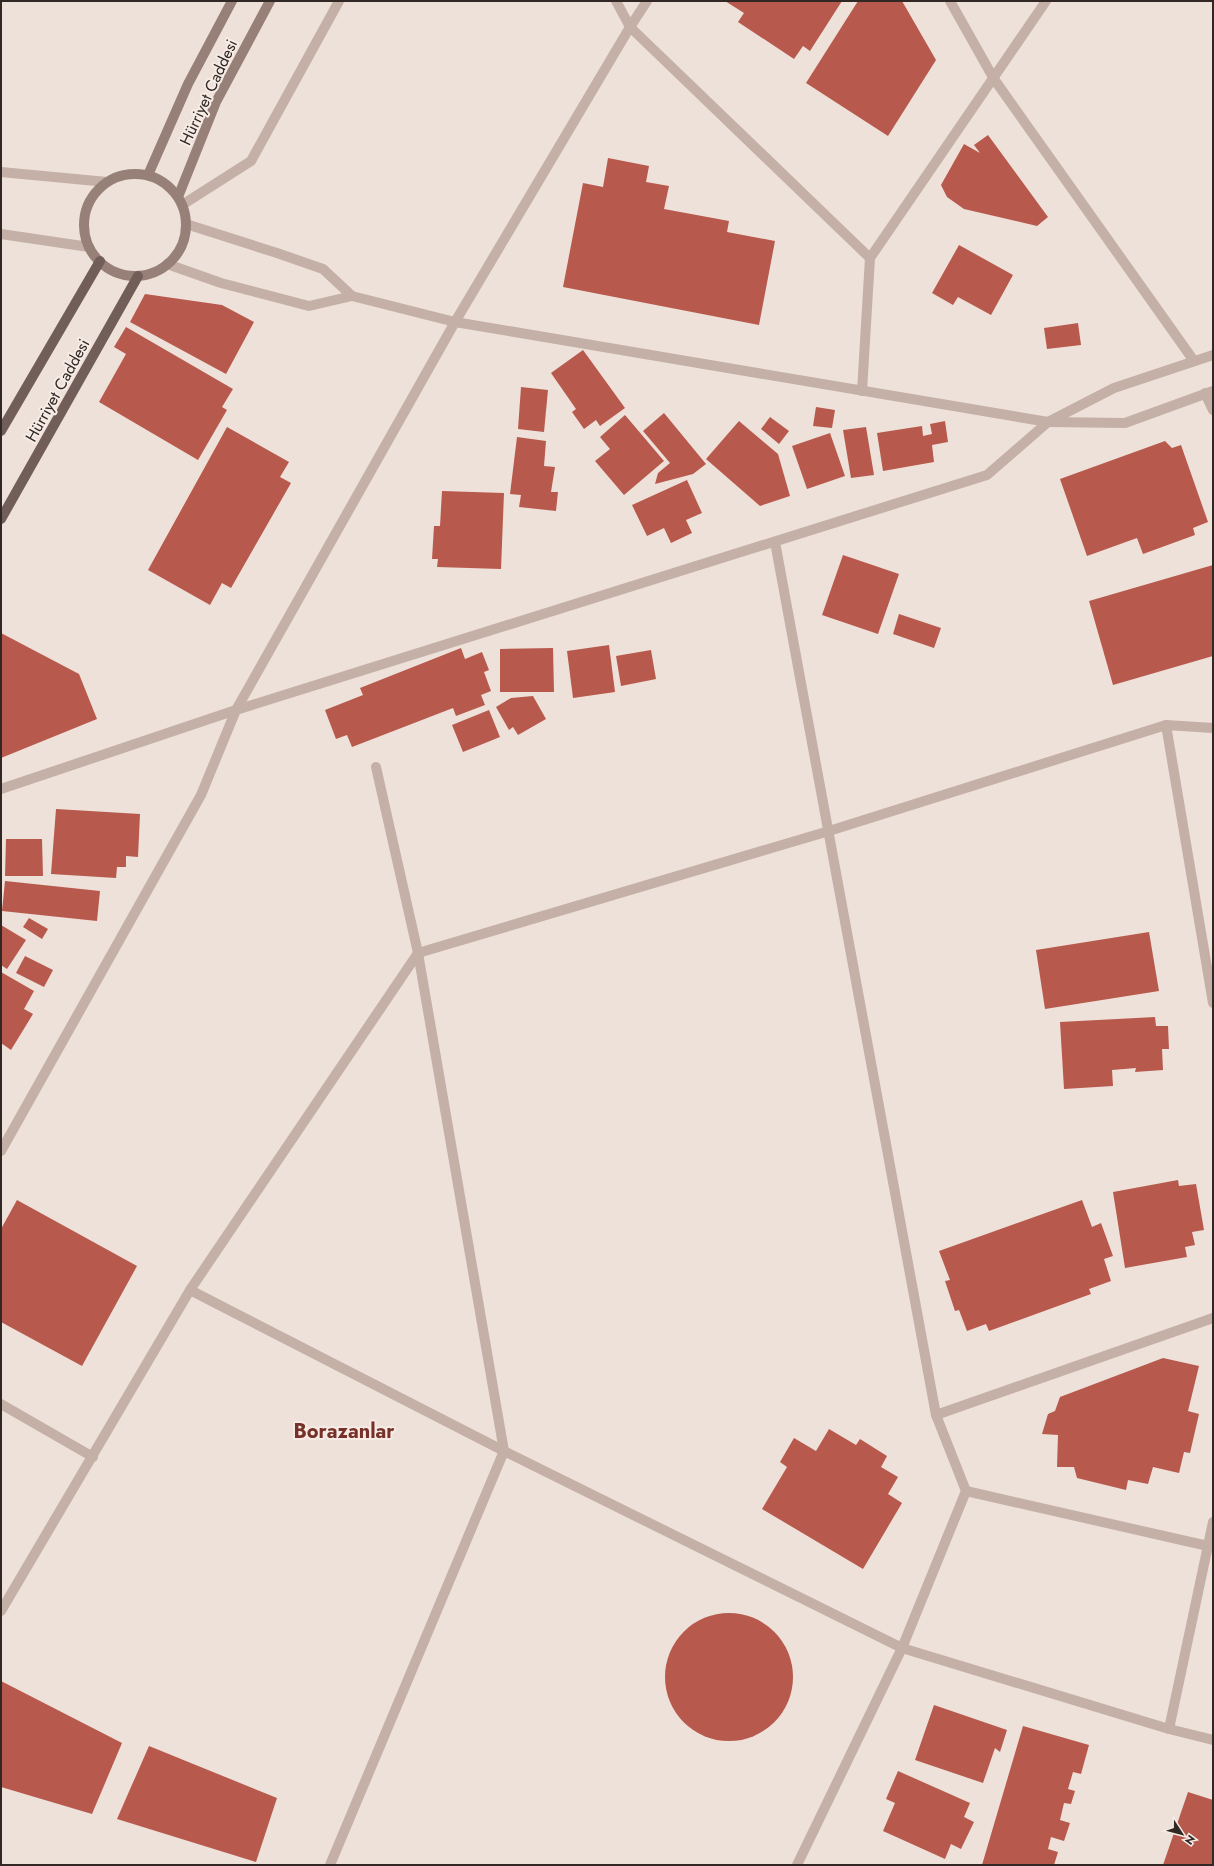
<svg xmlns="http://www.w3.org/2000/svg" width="1214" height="1866" font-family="Jost,sans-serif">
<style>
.building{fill:#b8594d}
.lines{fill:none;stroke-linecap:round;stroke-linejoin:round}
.lane{stroke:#c4b0a7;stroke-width:10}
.street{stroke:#c4b0a7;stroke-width:10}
.secondary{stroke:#978078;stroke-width:10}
.primary{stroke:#725e59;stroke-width:10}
.labels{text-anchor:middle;stroke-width:4;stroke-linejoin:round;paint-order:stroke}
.street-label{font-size:16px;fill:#312826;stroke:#f6ece5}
.district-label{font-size:20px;font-weight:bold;fill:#773129;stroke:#f6ece5}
</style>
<rect width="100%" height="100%" fill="#eee1d9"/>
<g class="building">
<polygon points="725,1 842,1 810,51 803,46 794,59 738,22 744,13"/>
<polygon points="858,1 902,1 936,60 888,136 806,83"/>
<polygon points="988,135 1048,217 1037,226 964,209 947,197 941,185 964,144 980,153 974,145"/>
<polygon points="608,158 649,166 646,182 669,186 664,209 729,221 727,232 775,241 759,325 563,287 583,183 603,187"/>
<polygon points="959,245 1013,275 991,315 958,297 953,305 932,293"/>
<polygon points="145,294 222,305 254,322 226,374 130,322"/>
<polygon points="1078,323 1081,345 1047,349 1044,328"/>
<polygon points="126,327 233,389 222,407 227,410 198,460 99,402 126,354 114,347"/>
<polygon points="583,350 625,408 600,426 596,420 584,429 572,412 576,409 551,373"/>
<polygon points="521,387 548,390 544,432 518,429"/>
<polygon points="816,407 835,410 832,428 813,426"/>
<polygon points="664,413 706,464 693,474 655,484 658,473 670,463 643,431"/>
<polygon points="625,415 664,461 624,495 595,461 610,449 600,437"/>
<polygon points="770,417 789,431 779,444 761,429"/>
<polygon points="739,421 778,454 790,496 760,506 706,459"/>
<polygon points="945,421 948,442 932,445 934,462 883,471 877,433 922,426 923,436 932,434 930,424"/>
<polygon points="227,427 289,462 280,477 291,483 231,588 222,583 210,605 148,570"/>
<polygon points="866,427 874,475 851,478 843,430"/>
<polygon points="830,433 845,476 807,489 792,446"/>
<polygon points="517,437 546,441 544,466 555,467 551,492 558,492 556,511 519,507 521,495 510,494"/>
<polygon points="1165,441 1172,448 1181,445 1208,522 1193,528 1195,535 1143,554 1137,538 1087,556 1060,479"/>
<polygon points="687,480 702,513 686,520 692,533 671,543 664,528 647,536 632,505"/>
<polygon points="442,491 504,493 501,569 437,567 438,559 432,559 434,526 440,526"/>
<polygon points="843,555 899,574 878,634 822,615"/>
<polygon points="1213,565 1213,656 1113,685 1089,601"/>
<polygon points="899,614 941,628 934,648 893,634"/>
<polygon points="1,633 79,674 97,719 1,758"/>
<polygon points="609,645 615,692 573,698 567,651"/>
<polygon points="461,648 465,659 482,652 489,670 484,672 491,691 481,695 485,705 456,716 453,708 352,747 347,735 336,739 325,710 363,695 360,688"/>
<polygon points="553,648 554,692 500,692 500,649"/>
<polygon points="651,650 656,679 621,686 616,656"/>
<polygon points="533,696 546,719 518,735 513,727 509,730 496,707 511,698"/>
<polygon points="489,710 500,737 463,752 452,725"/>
<polygon points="56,809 140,814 138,857 126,856 126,867 117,867 116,878 51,874"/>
<polygon points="6,839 42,839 43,876 5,876"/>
<polygon points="5,881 100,891 97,921 2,911"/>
<polygon points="29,918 48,929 42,939 23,927"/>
<polygon points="1,925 26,940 7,969 1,965"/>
<polygon points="1149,932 1159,991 1045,1009 1036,950"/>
<polygon points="25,956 53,970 44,987 16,973"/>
<polygon points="1,972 34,991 24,1009 33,1014 11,1050 1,1043"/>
<polygon points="1155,1017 1156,1026 1168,1026 1169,1049 1162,1049 1163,1070 1135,1072 1136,1068 1112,1070 1113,1086 1064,1089 1060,1022"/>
<polygon points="1178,1180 1179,1186 1196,1184 1204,1230 1192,1232 1195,1245 1185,1247 1187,1257 1125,1268 1113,1192"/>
<polygon points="17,1200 137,1266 82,1366 1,1322 1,1229"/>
<polygon points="1082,1200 1092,1227 1101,1223 1113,1256 1104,1259 1111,1281 1089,1289 1091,1294 989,1331 986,1324 967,1331 959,1310 955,1311 945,1281 950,1280 939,1251"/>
<polygon points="1163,1358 1199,1366 1188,1411 1199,1414 1190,1453 1184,1452 1179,1473 1153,1467 1148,1484 1128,1480 1126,1490 1077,1478 1074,1467 1057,1467 1058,1435 1042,1434 1048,1414 1055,1411 1060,1397"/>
<polygon points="829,1429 856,1445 860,1439 887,1456 881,1467 898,1477 888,1494 902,1503 863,1569 762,1509 787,1467 780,1462 794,1438 816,1451"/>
<circle cx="729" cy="1677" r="64"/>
<polygon points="1,1681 122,1743 92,1814 1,1787"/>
<polygon points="934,1705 1007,1730 1000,1752 995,1748 983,1783 915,1760"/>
<polygon points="1023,1726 1089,1745 1081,1774 1073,1772 1068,1789 1075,1791 1071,1804 1064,1803 1060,1820 1070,1823 1064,1841 1051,1837 1048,1849 1058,1852 1054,1865 982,1865"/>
<polygon points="149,1746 277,1798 256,1862 117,1819"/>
<polygon points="898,1771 970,1803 964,1817 974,1822 961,1849 951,1844 945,1859 883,1831 895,1803 886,1799"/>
<polygon points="1188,1792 1213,1800 1213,1865 1163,1865"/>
</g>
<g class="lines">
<polyline class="lane" points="182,205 251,161 339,1"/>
<g class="street">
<polyline points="616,1 630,27 870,258"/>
<polyline points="950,1 994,79 1194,361"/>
<polyline points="1,172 107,182"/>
<polyline points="1,234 89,247"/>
<polyline points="167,264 221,283 309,306 352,296 323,269 277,253 186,224"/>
<polyline points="352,296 455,322 1048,422 1125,423 1213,391"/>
<polyline points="862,391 870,258 1046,1"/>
<polyline points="1205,393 1213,410"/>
<polyline points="775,542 936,1415 966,1491 902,1648 797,1865"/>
<polyline points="1213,728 1166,725 1213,1003"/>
<polyline points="1,789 236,710 987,475 1048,422 1114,388 1213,355"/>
<polyline points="1,1151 201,795 236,710 455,322 630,27 647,1"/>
<polyline points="190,1290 418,953 829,831 1166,725"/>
<polyline points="1,1404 93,1457"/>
<polyline points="936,1415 1213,1318"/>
<polyline points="966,1491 1208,1546"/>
<polyline points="1,1611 190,1290 504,1451 902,1648 1169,1729 1213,1740"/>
<polyline points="1169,1729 1213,1522"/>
<polyline points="330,1865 504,1451 418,953 376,767"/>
</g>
<g class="secondary">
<circle cx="135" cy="225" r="51"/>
<polyline points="148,175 188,84 232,1"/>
<polyline points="178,197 216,102 270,1"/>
</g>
<g class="primary">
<polyline points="1,431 100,261"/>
<polyline points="1,519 138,276"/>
</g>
</g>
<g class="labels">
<g class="street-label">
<text transform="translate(208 92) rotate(-65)" y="6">Hürriyet Caddesi</text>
<text transform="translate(57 390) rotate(-61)" y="6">Hürriyet Caddesi</text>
</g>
<g class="district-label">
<text x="344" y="1438">Borazanlar</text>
</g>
</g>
<rect width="1214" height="1866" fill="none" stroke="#312826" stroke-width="4"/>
<g transform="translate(1182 1834) rotate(126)" stroke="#f6ece5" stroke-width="3" paint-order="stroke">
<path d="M0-3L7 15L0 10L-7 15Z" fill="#312826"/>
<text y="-6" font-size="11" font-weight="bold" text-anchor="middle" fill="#312826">N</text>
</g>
</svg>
